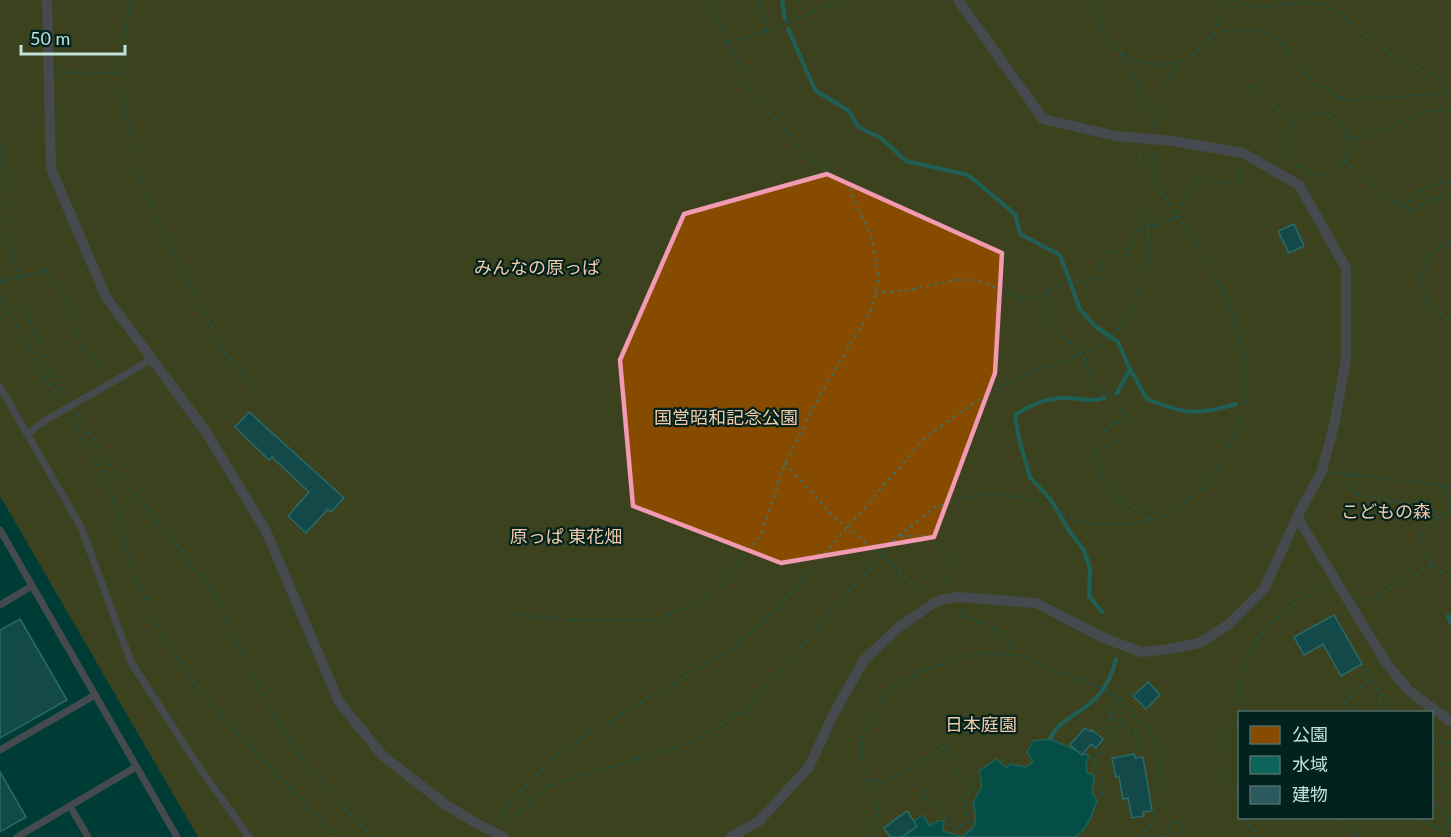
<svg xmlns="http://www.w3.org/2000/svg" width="1451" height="837" font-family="Lato,'Noto Sans JP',sans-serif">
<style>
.green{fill:#874b00;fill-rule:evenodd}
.water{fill:#0d645a;stroke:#438a81;stroke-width:1.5}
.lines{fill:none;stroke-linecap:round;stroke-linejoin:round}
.stream{stroke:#438a81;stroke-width:4}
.building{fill:#2a5a5d;stroke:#5aa3a9;stroke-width:1.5}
.path{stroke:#3d726b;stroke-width:2;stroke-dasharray:3 4.5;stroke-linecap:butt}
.service{stroke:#9a5b6d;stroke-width:7}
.pedestrian{stroke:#9a5b6d;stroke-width:10}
.path-bridge{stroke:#3d726b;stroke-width:2;stroke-dasharray:3 4.5;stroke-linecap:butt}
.service-bridge{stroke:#9a5b6d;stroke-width:7}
.pedestrian-bridge{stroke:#9a5b6d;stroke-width:10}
.marked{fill:none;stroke:#f19ab2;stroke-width:4.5;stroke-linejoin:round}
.labels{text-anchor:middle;stroke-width:4.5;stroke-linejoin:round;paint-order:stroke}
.park-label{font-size:18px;fill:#f3cbaa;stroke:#03211d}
</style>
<rect width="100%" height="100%" fill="#003d36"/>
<path class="green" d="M0,0H1451V837H198L0,496ZM1240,712H1432V818H1240Z"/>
<path class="water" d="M1050,739L1089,756L1086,763L1087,773L1093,774L1094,780L1092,793L1097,800C1092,815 1088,828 1075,837H900L898,832L923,815L930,826L937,821H944L943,831L962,837L974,827L976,816L973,803L982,786L979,771L996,759L1007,768L1010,764L1026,767L1033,762L1027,752L1033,741Z"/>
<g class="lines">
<g class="stream">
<polyline points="782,0 785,19"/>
<polyline points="788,29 815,90 849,111 858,127 881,138 906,161 968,175 1015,214 1020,234 1060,255 1080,309 1095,326 1118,342 1130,369 1117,393"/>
<path d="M1130,369L1147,399C1186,414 1195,416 1236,404"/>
<path d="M1102,612L1089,596L1090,568L1084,550L1070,532L1051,500L1030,477L1019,439L1015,415C1031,405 1045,398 1065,398C1080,397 1089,403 1104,398"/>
<polyline points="1448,616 1451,623"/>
<path d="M1050,739C1059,719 1082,713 1096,698C1106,687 1113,672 1116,659"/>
</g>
</g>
<g class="building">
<polygon points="1294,224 1304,246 1289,253 1278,231"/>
<polygon points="249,412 344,498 331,512 328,509 306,533 288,516 309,492 272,457 269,460 235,427"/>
<polygon points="1334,615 1362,664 1341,676 1323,644 1304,655 1294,637"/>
<polygon points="20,619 67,700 0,738 0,630"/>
<polygon points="1148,682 1160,695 1146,709 1133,696"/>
<polygon points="1085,728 1091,732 1092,730 1103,739 1096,748 1091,744 1082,755 1070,745"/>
<polygon points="1134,754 1135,758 1143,757 1152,811 1143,812 1144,816 1132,818 1128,798 1123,799 1119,776 1116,777 1112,758"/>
<polygon points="0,772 26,817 0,832"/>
<polygon points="907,811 917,826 902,837 890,837 884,828"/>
</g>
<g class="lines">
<g class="path">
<polyline points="132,0 129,7 120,77 134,158 153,213 226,354 257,390"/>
<polyline points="758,0 767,31"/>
<path d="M1098,0C1091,83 1221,88 1220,0"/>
<path d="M1235,0C1260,15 1291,0 1317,3C1338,7 1349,24 1366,36C1392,56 1420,71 1451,82"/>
<polyline points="1210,37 1225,31 1249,30 1270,34 1284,46 1311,82 1346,100 1451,93"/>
<polyline points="728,43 767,31 842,0"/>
<path d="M1121,53C1136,79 1144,94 1142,125"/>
<polyline points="61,72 120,73"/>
<polyline points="1250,86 1294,123"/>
<circle cx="1318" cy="144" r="30"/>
<polyline points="1153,129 1163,92 1179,62"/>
<polyline points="1349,140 1364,137 1426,111 1451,109"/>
<path d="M0,143C5,169 4,196 7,222C16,283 33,343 66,396"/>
<path d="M1344,161L1401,207C1416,194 1431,182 1451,181"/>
<polyline points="1401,207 1411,212 1425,202 1451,194"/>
<path d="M1451,242C1411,255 1415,306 1451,321"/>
<polyline points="0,281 46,271 62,290 82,348 109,372"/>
<path d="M1046,292L1045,310L1050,330C1081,347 1085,354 1092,390L1111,396L1127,418L1105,430L1113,443L1094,453L1101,466L1097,469L1117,499L1143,512L1149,519"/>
<polyline points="875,293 910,290 954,280 976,280 1025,300 1046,292 1063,282 1098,279 1103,260 1111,251 1126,255 1137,231 1177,216 1192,184 1205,178 1235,187 1243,178 1236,166 1238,163"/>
<polyline points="0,299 59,400"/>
<polyline points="77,413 113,471 151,512 214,594 264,699 300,758 371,837"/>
<polyline points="70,418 98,466 117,509 128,556 145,600 171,650 215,709 336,837"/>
<polyline points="785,463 829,512"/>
<polyline points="1334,472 1445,486 1451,482"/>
<polyline points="1348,475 1352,493 1409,504 1423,500 1438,517"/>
<polyline points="1445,486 1451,508"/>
<path d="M1451,509L1438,517L1422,533C1422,559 1430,565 1451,578"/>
<polyline points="900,536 927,536 950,553 946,587"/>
<polyline points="900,571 926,596"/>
<polyline points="1363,603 1431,566"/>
<polyline points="505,613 569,620 660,620 714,593 761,535 785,463 821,393 871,310 879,278 872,239 849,187 810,158 752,93 707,0"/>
<polyline points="1015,655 1065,675 1096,685 1118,697 1156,740 1160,779 1153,824 1136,837"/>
<polyline points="1365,668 1381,695 1395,712"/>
<path d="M1245,712C1236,692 1239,682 1246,663C1260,624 1289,605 1325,586"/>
<polyline points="1356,712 1344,704 1370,677"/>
<polyline points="1379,712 1381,695"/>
<polyline points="1111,718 1123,721 1129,732 1138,734 1138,748"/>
<polyline points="1240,724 1221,731 1219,778 1236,792 1240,811"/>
<polyline points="1432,737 1451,744"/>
<polyline points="1432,760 1451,765"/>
<polyline points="1432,779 1451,791"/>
<polyline points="869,781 886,782 946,746 955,768 972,786 964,805 969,821 954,829 935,803 927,802 927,787"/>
<polyline points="1102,795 1103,780 1093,762 1110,738 1106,726 1118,697"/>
<polyline points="1432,800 1450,819 1447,831"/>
<polyline points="1243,818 1258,837"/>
<polyline points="1340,818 1361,837"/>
<polyline points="1416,818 1451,834"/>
<polyline points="501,823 508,805 558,752 729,651 776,610 925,438 970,405 1011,381 1095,349 1126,322 1150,261 1146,208 1139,171 1141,149"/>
<polyline points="511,829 519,813 545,787 687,744 748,708 898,536 935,507 991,493 1034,499 1080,523 1126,525 1169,515 1199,492 1225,461 1244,408 1245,361 1229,302 1198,247 1154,181 1153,152"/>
<polyline points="867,837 879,812 862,762 863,732 886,692 921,671 977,653 1015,655 1008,635 961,615 960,610"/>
<polyline points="1164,837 1176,820 1183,827 1175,837"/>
</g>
<g class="service">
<polyline points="0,387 81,527 131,662 199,767 249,837"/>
<polyline points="92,394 152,359"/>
<polyline points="27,434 46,420"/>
<polyline points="0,530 177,837"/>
<polyline points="0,605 32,586"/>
<polyline points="0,750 95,695"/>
<polyline points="70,806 88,837"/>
<polyline points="17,837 136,767"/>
</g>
<g class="pedestrian">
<polyline points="47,0 51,169 106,297 206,432 266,531 339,702 383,756 446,805 476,823"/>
<polyline points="958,0 1043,119 1116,136"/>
<polyline points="1297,517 1385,661 1408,690 1451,722"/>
<polyline points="731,837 759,821 809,767 833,715 864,660 899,627 934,603 944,599 958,597 1036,603 1106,639 1142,652 1170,649 1200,643 1229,624 1264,589 1297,517 1322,471 1335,421 1346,358 1346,268 1299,185 1243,153 1173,141"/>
</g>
<polyline class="path-bridge" points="829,512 900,571"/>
<polyline class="service-bridge" points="46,420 92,394"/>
<g class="pedestrian-bridge">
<polyline points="1116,136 1173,141"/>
<polyline points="476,823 504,837"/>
</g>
</g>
<path d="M0 0H1451V837H0ZM827,174L1002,253L995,373L934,537L781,563L633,506L620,360L684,214Z" fill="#003d36" fill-opacity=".55" fill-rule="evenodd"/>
<path class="marked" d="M827,174L1002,253L995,373L934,537L781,563L633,506L620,360L684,214Z"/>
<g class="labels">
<g class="park-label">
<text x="537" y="274">みんなの原っぱ</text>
<text x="726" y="424">国営昭和記念公園</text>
<text x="1386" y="518">こどもの森</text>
<text x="566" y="543">原っぱ 東花畑</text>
<text x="981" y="731">日本庭園</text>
</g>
</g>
<rect x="1238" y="711" width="195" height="108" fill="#03211d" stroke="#4f6e69" stroke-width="1.5"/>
<rect x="1250" y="726" width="30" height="18" fill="#874b00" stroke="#4f6e69" stroke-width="1.5"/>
<text x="1292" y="741" font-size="18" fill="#c0e2db">公園</text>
<rect x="1250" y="756" width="30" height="18" fill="#0d645a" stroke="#4f6e69" stroke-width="1.5"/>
<text x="1292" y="771" font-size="18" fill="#c0e2db">水域</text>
<rect x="1250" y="786" width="30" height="18" fill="#2a5a5d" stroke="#4f6e69" stroke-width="1.5"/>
<text x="1292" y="801" font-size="18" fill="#c0e2db">建物</text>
<path d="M21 45v9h104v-9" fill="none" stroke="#c0e2db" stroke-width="3"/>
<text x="30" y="45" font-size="18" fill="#c0e2db" stroke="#03211d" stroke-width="4.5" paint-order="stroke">50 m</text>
</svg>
